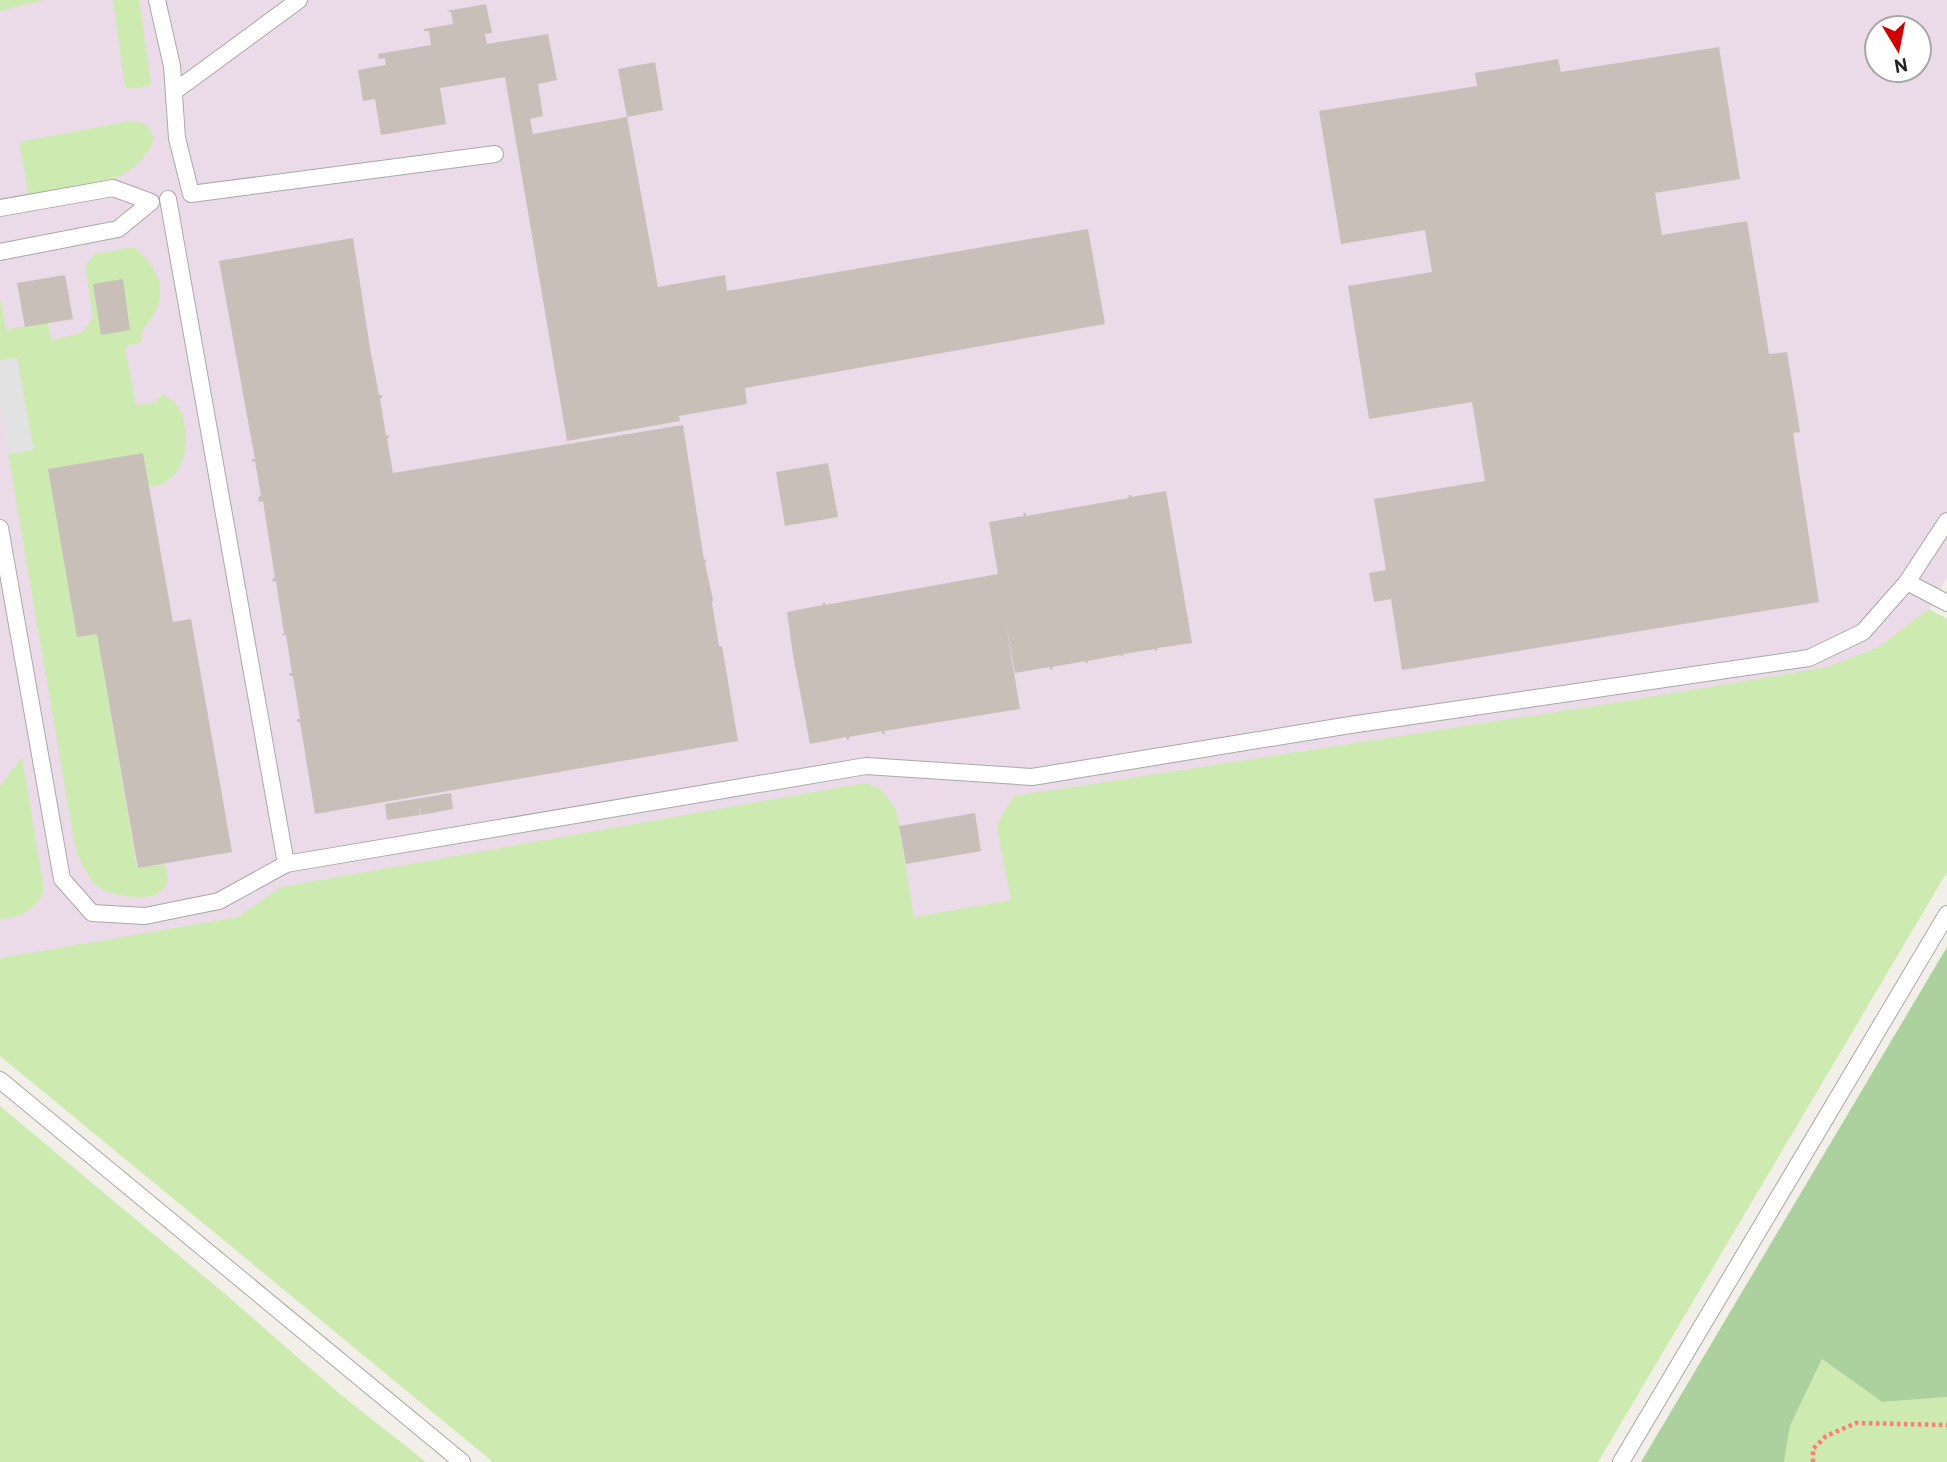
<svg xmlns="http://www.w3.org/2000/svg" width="1947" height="1462" font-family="Overpass,sans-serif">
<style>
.industrial{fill:#ebdbe8;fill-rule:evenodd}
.grass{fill:#cdebb0}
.forest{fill:#add19e}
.parking{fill:#e2e2e2}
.building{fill:#c7bfb8}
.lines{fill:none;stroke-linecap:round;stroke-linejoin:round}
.lane-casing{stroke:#a9a9a9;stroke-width:18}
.path{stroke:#fa8072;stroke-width:4.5;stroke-dasharray:3.5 3.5;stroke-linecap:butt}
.lane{stroke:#fff;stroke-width:16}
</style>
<rect width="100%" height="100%" fill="#f2efe9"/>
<path class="industrial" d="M0,0H1947V577L1901,660L1034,912L0,991ZM1877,28H1919V70H1877Z"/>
<g class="grass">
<polygon points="0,0 44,0 0,11"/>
<polygon points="113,0 139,0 151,83 148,86 128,89 125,87"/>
<path d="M130,121C143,121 150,126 154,139C134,189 74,188 29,196L19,142Z"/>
<path d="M134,247C166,274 169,301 141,332L142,342L125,347L136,405L156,402L162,394C166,397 172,399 175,403C192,423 190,469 165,482C160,485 154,486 149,487L143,453L48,469L77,637L97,634L137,868L165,864C166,871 169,878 166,885C157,905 110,897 96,885C86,876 80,860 75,847L8,454L33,450L17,358L0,360V298L6,329L48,323L51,340L82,333L93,317L85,266L94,254Z"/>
<polygon points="1929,609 1947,619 1947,872 1598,1462 493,1462 0,1056 0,958 238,917 281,887 864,783 880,788 896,809 914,917 1011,900 997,829 998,822 1014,796 1620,702 1827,667 1879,647"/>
<path d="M22,757L44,890C36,910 21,917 0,919V786Z"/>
<polygon points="0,1106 224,1293 341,1395 426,1462 0,1462"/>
<polygon points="1822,1359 1882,1402 1947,1397 1947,1462 1784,1462 1790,1426"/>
</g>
<polygon class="forest" points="1947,947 1947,1397 1882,1402 1822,1359 1790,1426 1784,1462 1641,1462"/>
<polygon class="parking" points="17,358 34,450 8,454 0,407 0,360"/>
<g class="building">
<polygon points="486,4 492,33 485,34 487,44 548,34 557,80 538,84 543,116 530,119 533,134 627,117 658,287 725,275 727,291 1088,229 1105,324 745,388 747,404 679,416 680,421 567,441 505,77 440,88 446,124 381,135 375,99 363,101 358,70 386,65 385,58 379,59 378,54 431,45 429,31 424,31 424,29 453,24 451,12 446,11"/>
<polygon points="1719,47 1740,179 1655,193 1662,235 1747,221 1769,354 1787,352 1800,432 1793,433 1819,602 1402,670 1391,599 1374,602 1369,573 1386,570 1374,499 1485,481 1472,402 1369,419 1348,286 1432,272 1425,230 1341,244 1319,111 1477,86 1475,73 1558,59 1561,72"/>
<polygon points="655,62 663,110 627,117 618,69"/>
<polygon points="353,238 370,348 379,395 382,395 382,398 380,398 386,436 389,435 389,438 387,438 393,473 683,425 704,560 707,559 705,563 713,600 712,603 719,646 722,646 738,741 315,814 300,722 297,722 297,719 300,719 293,676 290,676 289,673 292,673 286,635 282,635 284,633 276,581 273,582 272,579 275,578 263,501 259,502 258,497 261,496 255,461 252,462 252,459 255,459 248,421 219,261"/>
<polygon points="65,275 73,319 25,327 17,283"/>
<polygon points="123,279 130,330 101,335 93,284"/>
<polygon points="143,453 173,622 191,619 232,852 138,868 97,634 77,637 48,469"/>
<polygon points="828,463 838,517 785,526 776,472"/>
<polygon points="1166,491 1192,643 1158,648 1156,652 1155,649 1123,654 1123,657 1120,655 1087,661 1088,663 1085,663 1085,661 1052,667 1053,669 1050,670 1050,667 1015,673 1005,618 1020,709 884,731 885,734 882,734 882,731 849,737 849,740 847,740 846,737 810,744 793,655 787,612 823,605 823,603 825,602 825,605 998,574 989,522 1024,516 1023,513 1026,513 1026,516 1129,498 1128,495 1131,495 1131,497"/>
<polygon points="451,793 453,809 421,815 418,804 420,815 387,820 385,804"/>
<polygon points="975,813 981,851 906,864 899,826"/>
</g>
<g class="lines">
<g class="lane-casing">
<g id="lane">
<polyline points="157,0 172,66 177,138 191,194 495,154"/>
<polyline points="175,91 299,0"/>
<polyline points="168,199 286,864"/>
<polyline points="0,208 113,188 151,202 118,229 0,252"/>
<polyline points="0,528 62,879 92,913 145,916 219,901 286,864 866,766 1032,777 1350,725 1809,658 1863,632 1907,582 1947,521"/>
<polyline points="1907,582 1947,603"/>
<polyline points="0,1080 462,1462"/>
<polyline points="1621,1462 1947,914"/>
</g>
</g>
<polyline class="path" points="1813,1462 1813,1449 1826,1436 1856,1423 1947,1425"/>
<use href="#lane" class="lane"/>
</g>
<g transform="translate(1898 49) rotate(170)"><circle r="33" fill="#ffffff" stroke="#a7a7a7" stroke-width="2"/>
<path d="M0-5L12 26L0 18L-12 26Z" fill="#d40000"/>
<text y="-10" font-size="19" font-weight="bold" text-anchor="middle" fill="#222222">N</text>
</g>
</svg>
